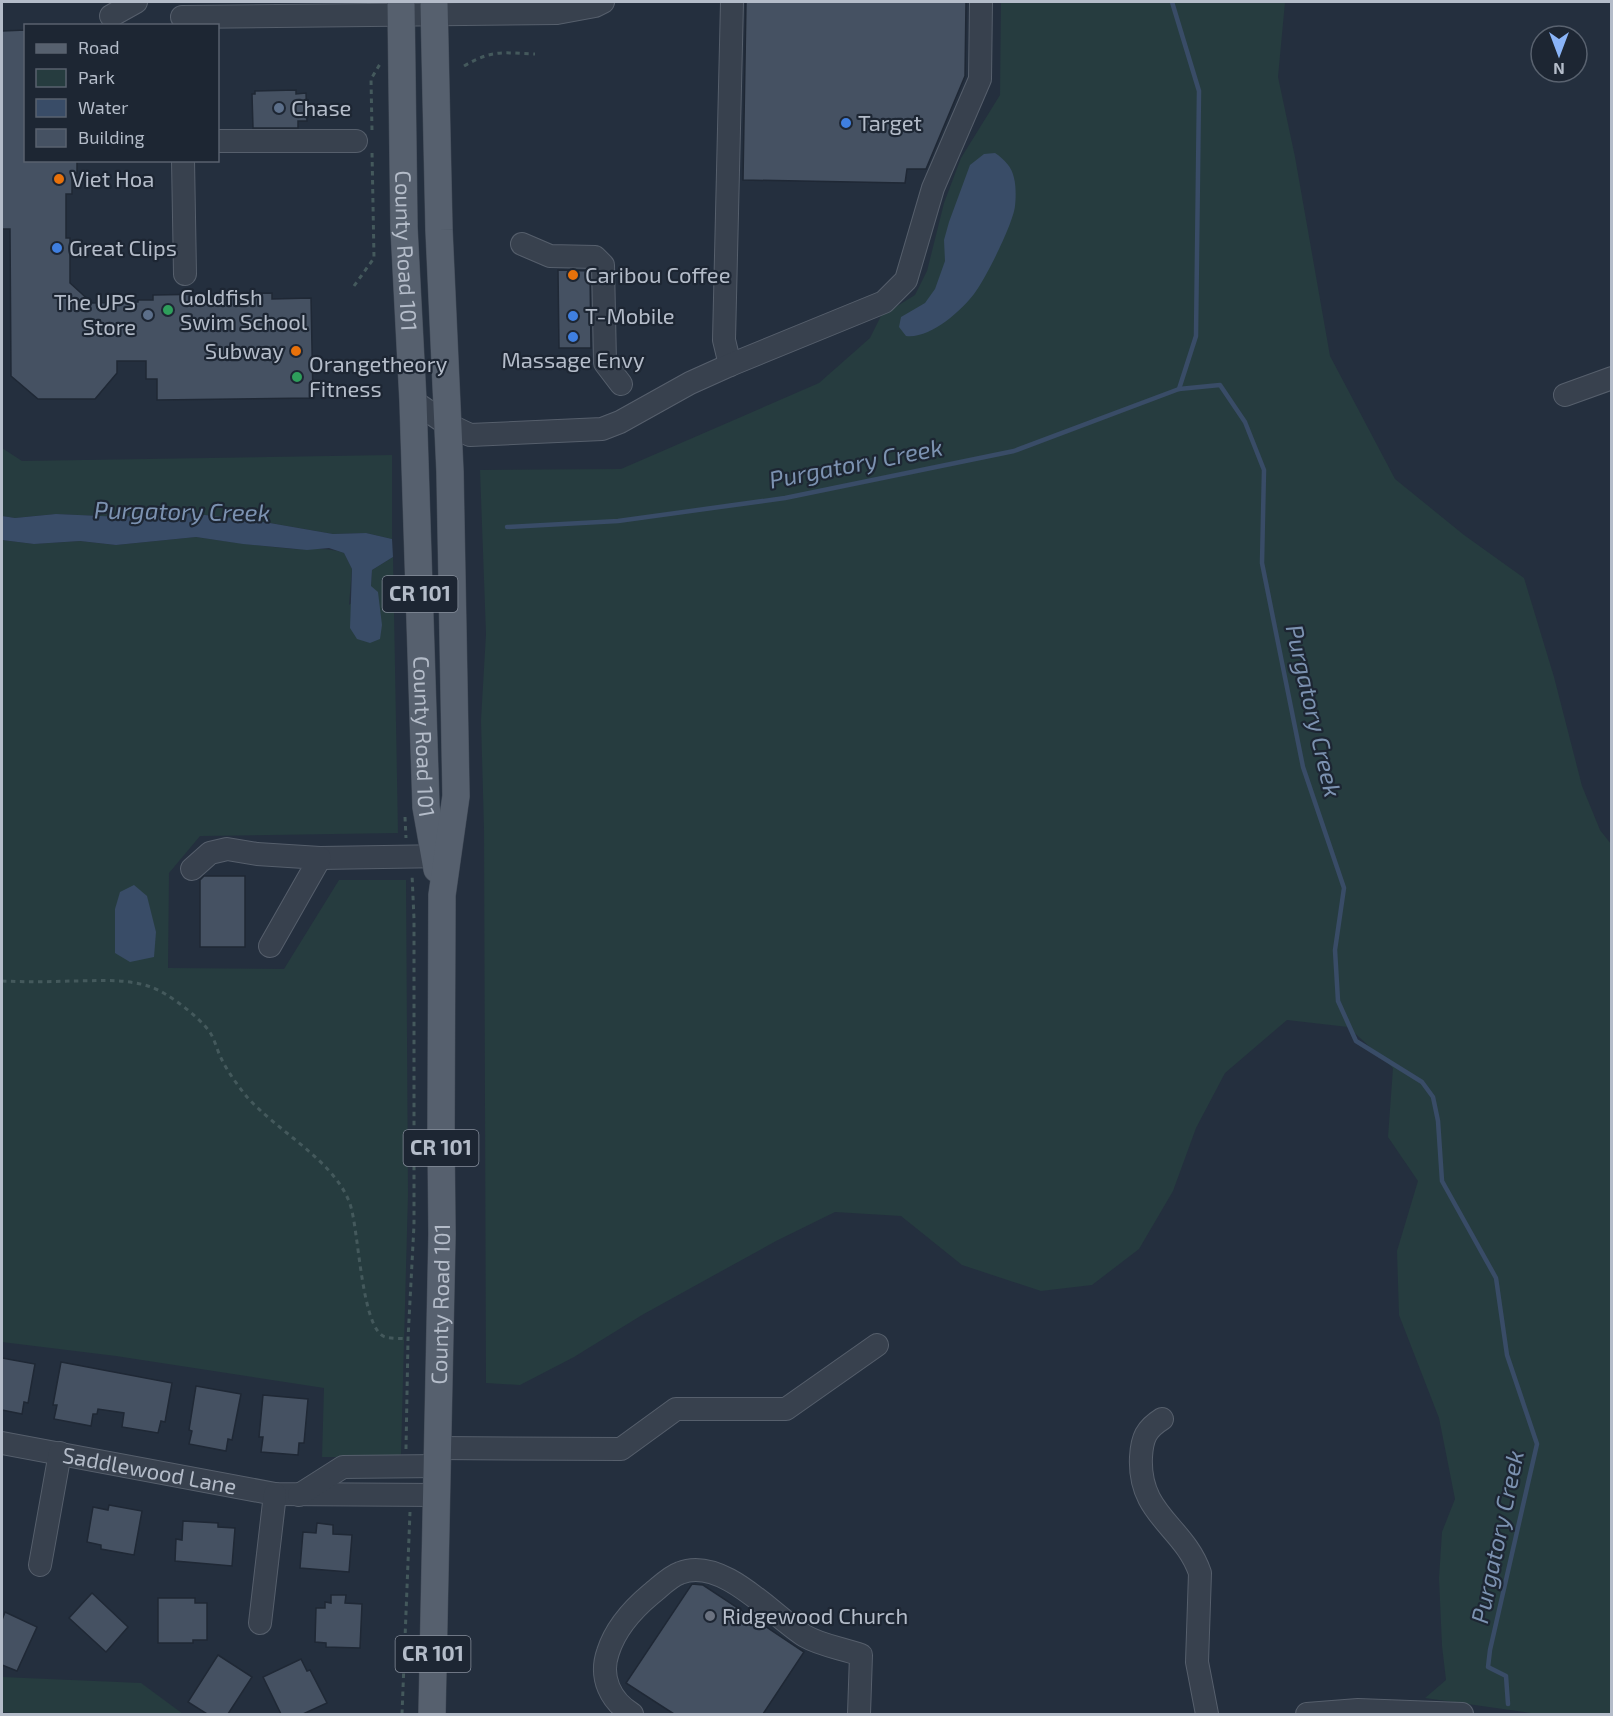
<svg xmlns="http://www.w3.org/2000/svg" width="1613" height="1716" font-family="'Exo 2',sans-serif">
<style>
.green{fill:#263c3f}
.water{fill:#394c67}
.lines{fill:none;stroke-linecap:round;stroke-linejoin:round}
.stream{stroke:#394c67;stroke-width:4.5}
.building{fill:#455162;stroke:#1f2835;stroke-width:1.5}
.minor-casing{stroke:#565f6c;stroke-width:24}
.major-casing{stroke:#414a57;stroke-width:28}
.path{stroke:#44595c;stroke-width:3;stroke-dasharray:4.5 4.5;stroke-linecap:butt}
.minor{stroke:#38414e;stroke-width:22}
.major{stroke:#56606e;stroke-width:27}
.service-dot{fill:#5c6f8a;stroke:#1d2633;stroke-width:2}
.shop-dot{fill:#3f7fe0;stroke:#1d2633;stroke-width:2}
.food-dot{fill:#e8710a;stroke:#1d2633;stroke-width:2}
.leisure-dot{fill:#2e9e5b;stroke:#1d2633;stroke-width:2}
.worship-dot{fill:#6b7280;stroke:#1d2633;stroke-width:2}
.labels{text-anchor:middle;stroke-width:4.5;stroke-linejoin:round;paint-order:stroke}
.shield{fill:#1d2633;stroke:#878f9c;stroke-width:1.5}
.shield-label{font-size:21px;font-weight:bold;fill:#b4bcc9}
.poi-label{font-size:22px;fill:#b4bcc9;stroke:#1d2633;text-anchor:start}
.street-label{font-size:22px;fill:#b4bcc9;stroke:#1d2633}
.water-label{font-size:24px;font-style:italic;fill:#7c92b1;stroke:#1d2633}
</style>
<rect width="100%" height="100%" fill="#242f3e"/>
<g class="green">
<polygon points="1001,2 1285,2 1278,77 1295,157 1330,356 1395,479 1464,535 1524,578 1554,677 1582,786 1600,830 1611,844 1611,1714 1538,1714 1425,1698 1446,1680 1442,1646 1439,1578 1442,1532 1455,1499 1439,1418 1399,1315 1397,1251 1418,1181 1388,1137 1393,1068 1348,1027 1287,1020 1225,1073 1196,1128 1173,1191 1139,1249 1092,1285 1041,1291 962,1265 901,1216 835,1212 776,1241 642,1315 574,1357 520,1385 486,1383 484,829 481,720 486,634 480,470 621,469 819,383 870,338 881,316 915,295 927,271 944,203 961,158 1000,95"/>
<polygon points="2,448 22,461 392,455 392,539 366,533 333,534 253,520 166,511 123,517 56,514 15,518 2,516"/>
<path d="M196,537C229,542 261,546 293,549C312,550 326,547 344,553L352,569L349,605L371,586L372,570L393,557L398,833L200,836L169,873L168,968L284,969L339,880H406L408,1194L401,1454L395,1457H322L324,1388L116,1356L2,1342V540L34,544L80,541L116,545Z"/>
<polygon points="2,1677 141,1683 183,1714 25,1714 2,1712"/>
</g>
<g class="water">
<path d="M995,153C1004,159 1012,167 1014,178C1016,185 1016,198 1015,206C1013,224 986,278 974,294C960,312 930,339 906,336L899,327L901,317L925,303L935,289L945,261L944,240L949,222L970,165L984,154Z"/>
<polygon points="166,511 253,520 333,534 366,533 392,539 393,557 372,570 371,586 378,592 382,625 380,639 370,643 357,639 350,628 352,569 344,553 329,548 307,550 243,544 196,537 116,545 80,541 34,544 2,540 2,516 15,518 56,514 123,517"/>
<polygon points="134,885 147,896 156,932 154,957 130,962 115,953 115,909 120,892"/>
</g>
<g class="lines">
<g class="stream">
<polyline points="1172,2 1199,91 1196,336 1179,389"/>
<polyline points="507,527 618,521 785,498 1014,451 1179,389 1220,385 1245,422 1264,470 1262,563 1303,767 1344,888 1335,950 1338,1001 1356,1041 1422,1082 1433,1097 1438,1121 1442,1181 1496,1278 1507,1355 1537,1444 1490,1650 1488,1667 1506,1676 1508,1704"/>
</g>
</g>
<g class="building">
<polygon points="746,2 966,2 965,76 926,169 907,169 905,183 743,180"/>
<polygon points="26,30 26,160 77,160 77,173 72,173 72,194 66,194 66,238 70,238 70,283 92,303 138,302 138,300 153,300 153,295 272,293 272,299 311,298 313,398 157,400 157,379 146,379 146,361 117,361 117,373 95,399 38,399 11,376 10,229 2,229 2,31"/>
<polygon points="296,90 296,94 306,93 307,121 298,121 298,128 253,128 252,94 255,94 255,91"/>
<polygon points="558,270 590,271 591,348 559,348"/>
<polygon points="204,876 245,876 245,947 200,947 200,880"/>
<polygon points="2,1358 35,1364 28,1403 24,1402 22,1414 2,1410"/>
<polygon points="61,1362 172,1383 165,1422 161,1421 158,1433 122,1427 124,1413 98,1409 97,1414 93,1414 91,1426 54,1419 57,1405 53,1405"/>
<polygon points="196,1386 241,1394 232,1440 228,1439 226,1451 189,1444 192,1431 189,1430"/>
<polygon points="263,1395 308,1399 304,1443 299,1443 298,1455 261,1452 263,1437 259,1437"/>
<polygon points="109,1505 142,1511 134,1555 101,1549 101,1545 87,1542 93,1507 108,1510"/>
<polygon points="183,1521 218,1523 218,1527 235,1528 232,1566 175,1561 176,1539 182,1540"/>
<polygon points="317,1523 333,1525 333,1534 352,1535 349,1572 300,1568 303,1532 316,1533"/>
<polygon points="692,1584 703,1585 804,1652 763,1714 674,1714 626,1683"/>
<polygon points="92,1593 128,1627 106,1652 69,1618"/>
<polygon points="331,1595 346,1595 345,1603 362,1604 360,1648 326,1647 326,1643 315,1642 316,1608 325,1608 325,1602 331,1603"/>
<polygon points="158,1598 195,1598 195,1603 207,1603 207,1640 193,1640 193,1643 158,1643"/>
<polygon points="5,1612 37,1627 17,1671 2,1665 2,1620"/>
<polygon points="218,1655 252,1677 228,1714 207,1714 188,1702"/>
<polygon points="301,1659 307,1671 310,1670 327,1703 303,1714 281,1714 263,1677"/>
</g>
<g class="lines">
<g class="minor-casing">
<g id="minor">
<polyline points="111,16 136,2"/>
<polyline points="182,17 557,13 595,6 603,2"/>
<polyline points="218,141 356,141"/>
<polyline points="183,160 185,274"/>
<polyline points="522,244 550,256 595,257 603,265 605,363 621,384"/>
<polyline points="730,365 724,340 732,2"/>
<polyline points="1565,395 1612,378"/>
<polyline points="413,401 447,424 470,435 602,429 620,422 690,383 730,365 884,302 906,280 933,188 980,79 981,2"/>
<polyline points="320,858 447,856"/>
<polyline points="192,869 210,853 227,849 257,854 320,858 270,946"/>
<path d="M1162,1419C1146,1429 1142,1438 1141,1457C1138,1515 1184,1526 1200,1573L1197,1662L1207,1714"/>
<path id="s1" d="M2,1443L275,1494L437,1495"/>
<polyline points="438,1448 621,1449 676,1409 786,1409 877,1345"/>
<polyline points="299,1495 343,1467 438,1466"/>
<polyline points="40,1565 60,1453"/>
<polyline points="260,1623 275,1494"/>
<path d="M632,1714C611,1701 599,1678 608,1652C615,1630 633,1609 651,1594C660,1587 669,1577 680,1573C722,1556 772,1615 805,1636C822,1646 842,1648 861,1655L859,1714"/>
<polyline points="1307,1714 1358,1710 1462,1714"/>
</g>
</g>
<g class="major-casing">
<g id="major">
<path id="s2" d="M401,2L404,228L413,401L426,807L437,869"/>
<path id="s3" d="M432,1714L442,1234L441,1136L442,895L456,796L450,472L439,230L434,2"/>
</g>
</g>
<g class="path">
<path d="M464,66C493,49 503,53 535,54"/>
<polyline points="372,130 371,79 380,64"/>
<polyline points="354,286 374,258 372,151"/>
<polyline points="405,817 406,838"/>
<path d="M2,981C24,982 47,982 70,981C96,981 126,978 151,987C168,993 198,1016 209,1031C215,1039 217,1051 222,1060C228,1072 238,1086 247,1097C278,1132 335,1161 350,1204C359,1229 361,1329 385,1337C392,1339 401,1338 408,1339"/>
<polyline points="406,1449 408,1339 414,1225 414,919 412,874"/>
<polyline points="402,1714 410,1512"/>
</g>
<use href="#minor" class="minor"/>
<use href="#major" class="major"/>
</g>
<g class="service-dot">
<circle cx="279" cy="108" r="6"/>
<circle cx="148" cy="315" r="6"/>
</g>
<g class="shop-dot">
<circle cx="846" cy="123" r="6"/>
<circle cx="57" cy="248" r="6"/>
<circle cx="573" cy="316" r="6"/>
<circle cx="573" cy="337" r="6"/>
</g>
<g class="food-dot">
<circle cx="59" cy="179" r="6"/>
<circle cx="573" cy="275" r="6"/>
<circle cx="296" cy="351" r="6"/>
</g>
<g class="leisure-dot">
<circle cx="168" cy="310" r="6"/>
<circle cx="297" cy="377" r="6"/>
</g>
<circle class="worship-dot" cx="710" cy="1616" r="6"/>
<g class="labels">
<g class="shield">
<rect x="382.5" y="576" width="75" height="36" rx="4.5"/>
<rect x="403.5" y="1130" width="75" height="36" rx="4.5"/>
<rect x="395.5" y="1636" width="75" height="36" rx="4.5"/>
</g>
<g class="shield-label">
<text x="420" y="601">CR 101</text>
<text x="441" y="1155">CR 101</text>
<text x="433" y="1661">CR 101</text>
</g>
<g class="poi-label">
<text x="291" y="116">Chase</text>
<text x="858" y="131">Target</text>
<text x="71" y="187">Viet Hoa</text>
<text x="69" y="256">Great Clips</text>
<text x="585" y="283">Caribou Coffee</text>
<text x="180" y="305">Goldfish<tspan x="180" dy="25">Swim School</tspan></text>
<text x="136" y="310" text-anchor="end">The UPS<tspan x="136" dy="25">Store</tspan></text>
<text x="585" y="324">T-Mobile</text>
<text x="284" y="359" text-anchor="end">Subway</text>
<text x="573" y="368" text-anchor="middle">Massage Envy</text>
<text x="309" y="372">Orangetheory<tspan x="309" dy="25">Fitness</tspan></text>
<text x="722" y="1624">Ridgewood Church</text>
</g>
<g class="street-label">
<text dy="8" stroke="none"><textPath href="#s2" startOffset="249">County Road 101</textPath></text>
<text dy="8" stroke="none"><textPath href="#s2" startOffset="735">County Road 101</textPath></text>
<text dy="8" stroke="none"><textPath href="#s3" startOffset="410">County Road 101</textPath></text>
<text dy="8" stroke="none"><textPath href="#s1" startOffset="150">Saddlewood Lane</textPath></text>
</g>
<g class="water-label">
<text transform="translate(856 464) rotate(-11)" y="8">Purgatory Creek</text>
<text transform="translate(182 512) rotate(1)" y="8">Purgatory Creek</text>
<text transform="translate(1313 711) rotate(77)" y="8">Purgatory Creek</text>
<text transform="translate(1498 1537) rotate(-78)" y="8">Purgatory Creek</text>
</g>
</g>
<rect width="1613" height="1716" fill="none" stroke="#b4bcc9" stroke-width="6"/>
<rect x="24" y="24" width="195" height="138" fill="#1d2633" stroke="#59626f" stroke-width="1.5"/>
<rect x="36" y="44" width="30" height="9" fill="#56606e" stroke="#59626f" stroke-width="1.5"/>
<text x="78" y="54" font-size="18" fill="#b4bcc9">Road</text>
<rect x="36" y="69" width="30" height="18" fill="#263c3f" stroke="#59626f" stroke-width="1.5"/>
<text x="78" y="84" font-size="18" fill="#b4bcc9">Park</text>
<rect x="36" y="99" width="30" height="18" fill="#394c67" stroke="#59626f" stroke-width="1.5"/>
<text x="78" y="114" font-size="18" fill="#b4bcc9">Water</text>
<rect x="36" y="129" width="30" height="18" fill="#455162" stroke="#59626f" stroke-width="1.5"/>
<text x="78" y="144" font-size="18" fill="#b4bcc9">Building</text>
<g transform="translate(1559 54) rotate(180)"><circle r="28" fill="#1d2633" stroke="#59626f" stroke-width="1.5"/>
<path d="M0-4.5L10 22L0 15L-10 22Z" fill="#8ab4f8"/>
<text y="-9" font-size="16" font-weight="bold" text-anchor="middle" fill="#b4bcc9">N</text>
</g>
</svg>
